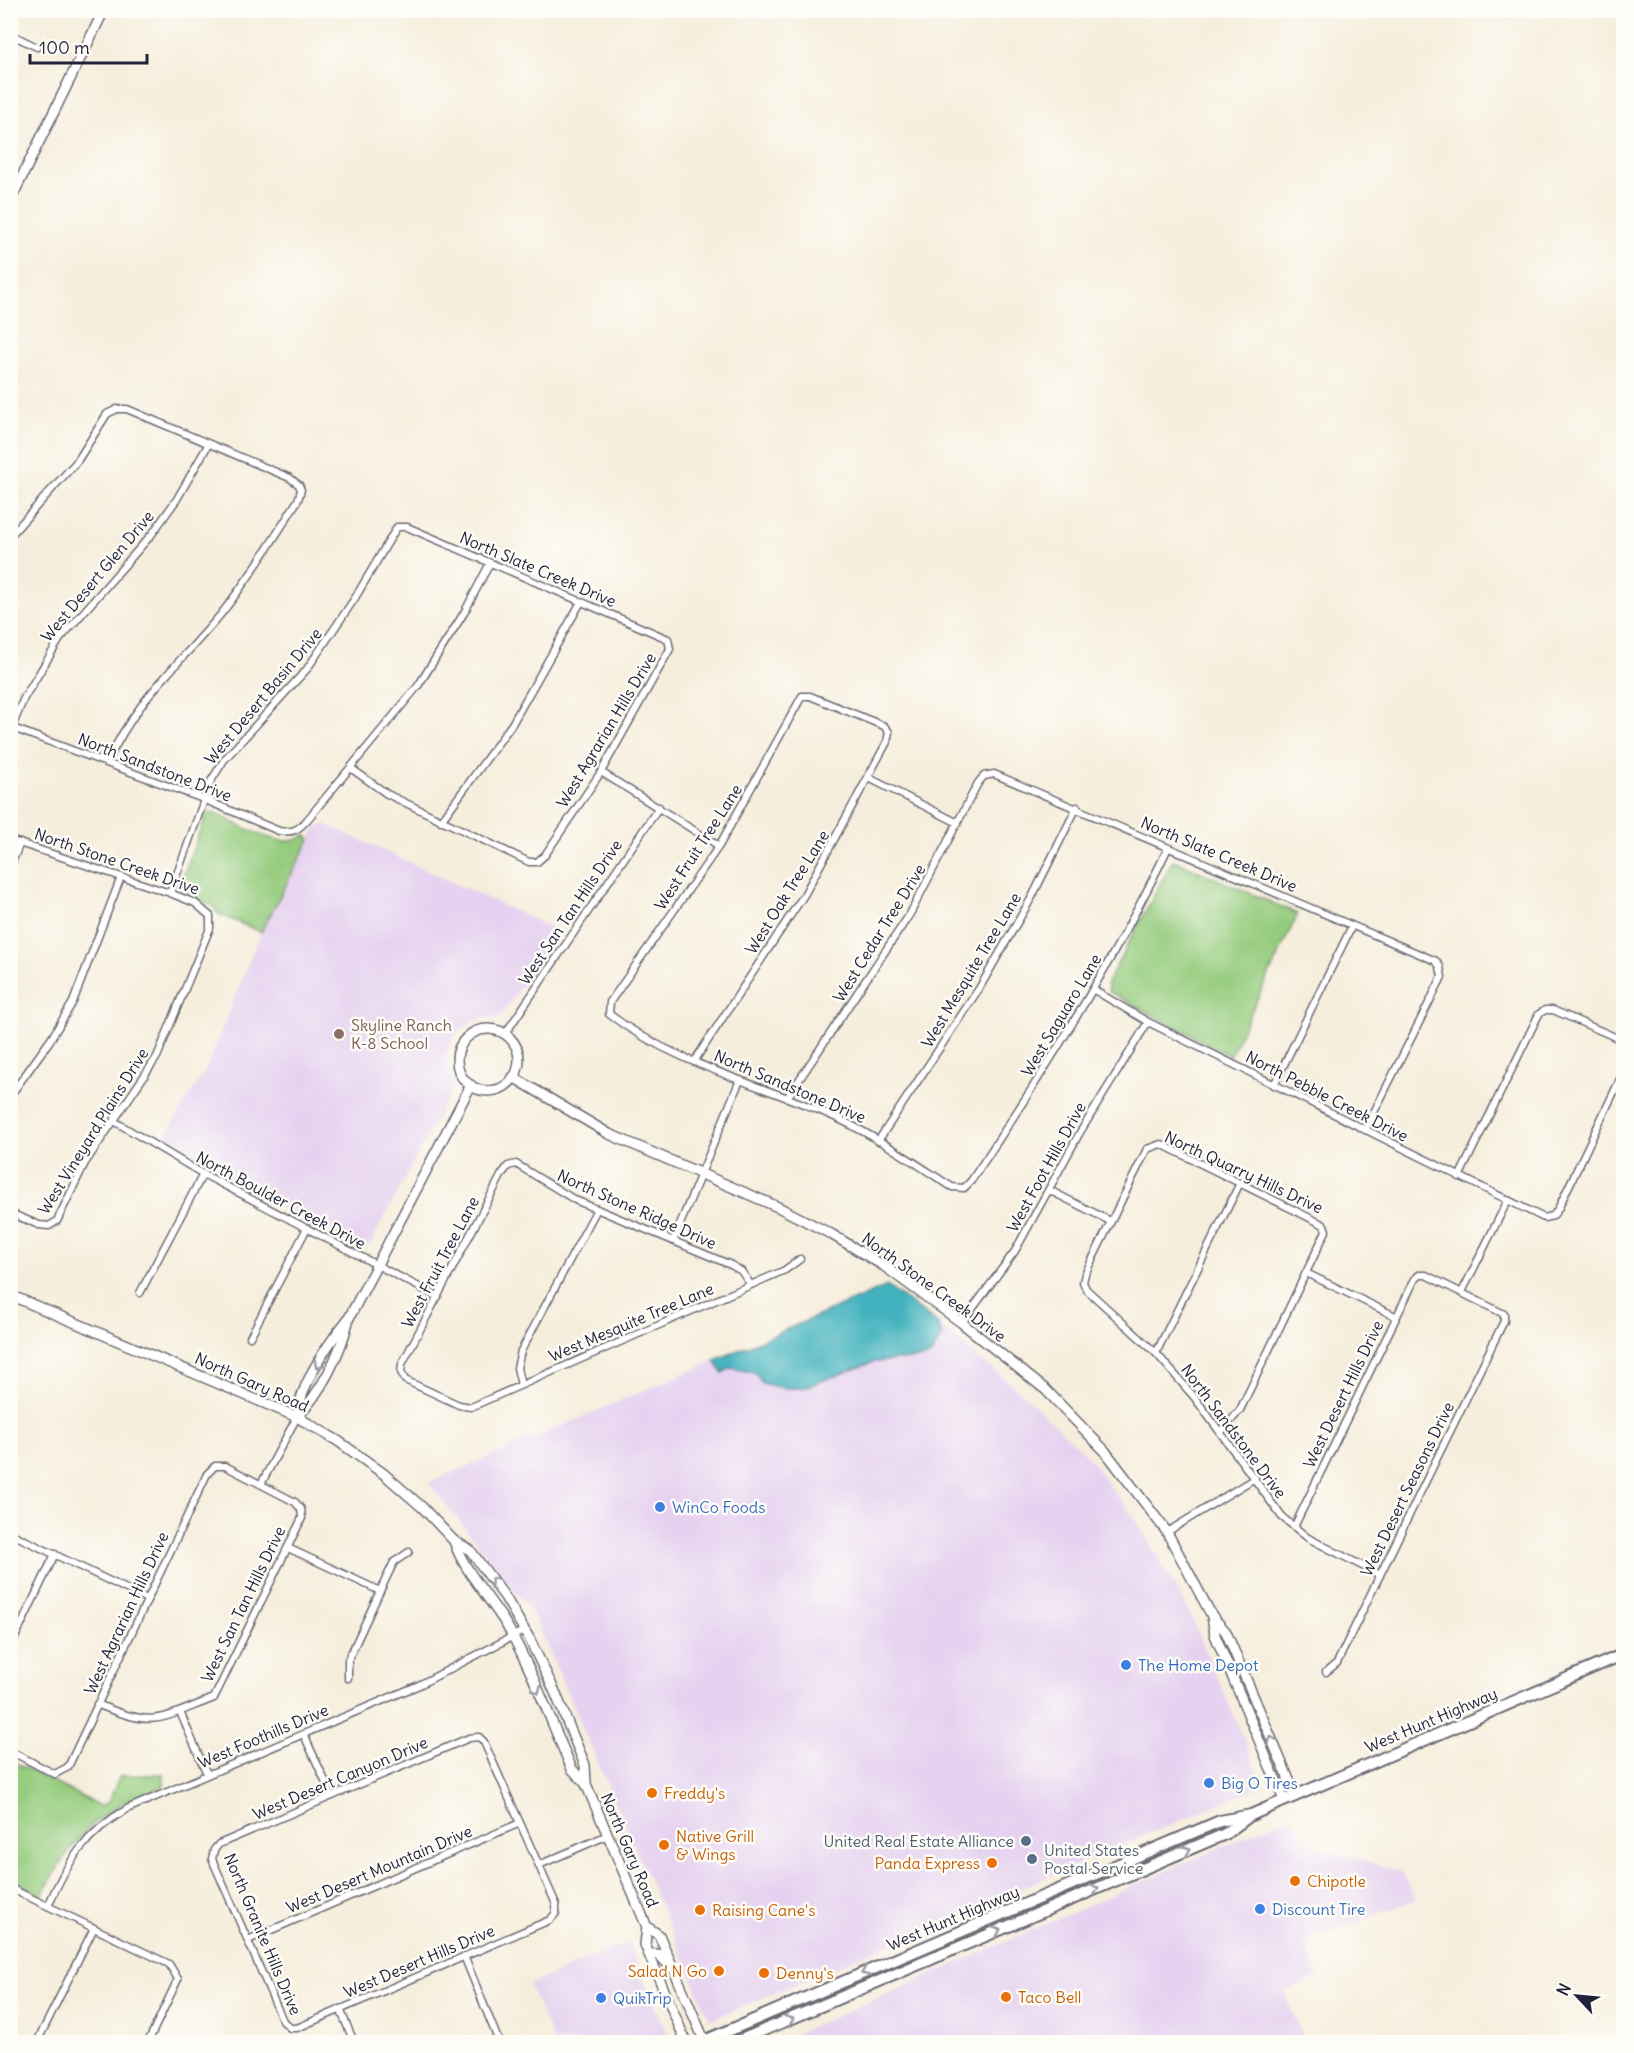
<svg xmlns="http://www.w3.org/2000/svg" width="1634" height="2053" font-family="Delius,sans-serif">
<style>
.built{fill:#e6d2f0}
.green{fill:#95cc7e;stroke:#5c775c;stroke-width:1.5}
.water{fill:#43b2be;stroke:#326a7c;stroke-width:1.5}
.lines{fill:none;stroke-linecap:round;stroke-linejoin:round}
.street-casing{stroke:#6c6973;stroke-width:9}
.secondary-casing{stroke:#6c6973;stroke-width:12}
.primary-casing{stroke:#6c6973;stroke-width:14}
.street{stroke:#fff;stroke-width:6}
.secondary{stroke:#fff;stroke-width:9}
.primary{stroke:#fff;stroke-width:10}
.oneway{stroke:#9c9ca7}
.education-dot{fill:#8d6e63;stroke:#fdfcf7;stroke-width:2}
.shop-dot{fill:#3f7fe0;stroke:#fdfcf7;stroke-width:2}
.food-dot{fill:#e8710a;stroke:#fdfcf7;stroke-width:2}
.service-dot{fill:#5c6f8a;stroke:#fdfcf7;stroke-width:2}
.labels{text-anchor:middle;stroke-width:5;stroke-linejoin:round;paint-order:stroke}
.street-label{font-size:16px;fill:#22223b;stroke:#fdfcf7}
.education-label{font-size:16px;fill:#785e54;stroke:#fdfcf7;text-anchor:start}
.shop-label{font-size:16px;fill:#366cbe;stroke:#fdfcf7;text-anchor:start}
.food-label{font-size:16px;fill:#c56008;stroke:#fdfcf7;text-anchor:start}
.service-label{font-size:16px;fill:#4e5e75;stroke:#fdfcf7;text-anchor:end}
</style>
<rect width="100%" height="100%" fill="#fdfcf7"/>
<filter id="ink" filterUnits="userSpaceOnUse"><feTurbulence type="fractalNoise" baseFrequency=".0167" numOctaves="2"/><feDisplacementMap in="SourceGraphic" scale="12" xChannelSelector="R" yChannelSelector="G"/><feConvolveMatrix kernelMatrix="1 2 1 2 8 2 1 2 1" color-interpolation-filters="sRGB"/></filter>
<filter id="wash" filterUnits="userSpaceOnUse"><feTurbulence type="fractalNoise" baseFrequency=".008" numOctaves="4" result="noise"/><feDisplacementMap in="SourceGraphic" scale="24" xChannelSelector="R" yChannelSelector="G"/><feGaussianBlur stdDeviation="1.35" result="paint"/><feColorMatrix in="noise" values="0 0 0 0 0 0 0 0 0 0 0 0 0 0 0 0 0 1.4 0 .05"/><feComposite in="paint" operator="in"/></filter>
<g filter="url(#wash)">
<rect width="100%" height="100%" fill="#f6eedc"/>
<g class="built">
<polygon points="325,824 559,931 500,1017 479,1019 457,1032 449,1047 446,1061 449,1074 455,1083 371,1243 360,1247 161,1143 206,1069 261,932 316,827"/>
<polygon points="887,1286 938,1324 1024,1395 1084,1452 1136,1520 1186,1605 1264,1785 710,2020 533,1614 429,1483"/>
<polygon points="1289,1817 1319,1848 1402,1872 1416,1900 1304,1941 1319,1977 1284,1992 1305,2042 778,2042"/>
<polygon points="628,1942 667,2034 648,2042 554,2042 529,1985"/>
</g>
<g class="green">
<path d="M207,812L214,813C237,822 283,854 305,835L310,839L261,932L218,914L212,905L183,893L179,887Z"/>
<polygon points="1173,860 1298,914 1230,1056 1109,992 1107,983"/>
<path d="M11,1761L100,1806L107,1804L120,1776L164,1774V1786C148,1793 130,1798 116,1807C81,1828 61,1860 42,1895L11,1881Z"/>
</g>
<polygon class="water" points="887,1286 938,1324 942,1336 931,1355 924,1358 874,1362 802,1388 784,1388 762,1383 755,1373 731,1368 722,1373 715,1360"/>
</g>
<g filter="url(#ink)">
<g class="lines">
<g class="street-casing">
<g id="street">
<polyline points="10,34 37,47"/>
<path d="M10,536L78,460L107,414L117,409H127L290,478L299,485L301,490L298,500C274,539 249,579 221,614C177,667 137,698 107,763"/>
<path d="M10,727L203,799L279,831C293,833 298,830 307,820L418,686L464,613L490,563"/>
<polyline points="12,727 24,698 60,639 152,534 177,499 208,445"/>
<polyline points="601,772 719,846"/>
<polyline points="869,778 958,823"/>
<polyline points="441,821 512,724 581,602"/>
<polyline points="10,840 170,893 195,903 210,916 210,928 157,1057 85,1163 57,1221 49,1226 39,1225 10,1213"/>
<polyline points="10,867 20,843"/>
<polyline points="170,893 211,781 224,760 307,669 355,598 397,527 407,527 668,639 670,649 601,772 545,855 537,862 529,862 387,794 352,769"/>
<polyline points="1094,990 1148,1022 1544,1218 1553,1216 1558,1209 1624,1071"/>
<polyline points="505,1034 659,807"/>
<path d="M695,1060L804,895L887,742L889,732L884,726L810,696H802L719,846L610,1002L609,1014C670,1061 751,1082 821,1111C867,1130 910,1160 952,1187L964,1188L971,1181C1043,1074 1112,965 1168,848"/>
<polyline points="1274,1085 1352,926"/>
<polyline points="10,1096 51,1039 73,1002 121,877"/>
<polyline points="787,1098 910,914 978,783 984,776 994,774 1436,961 1440,967 1442,977 1365,1130"/>
<polyline points="114,1121 203,1174 438,1297"/>
<polyline points="878,1141 980,987 1032,897 1077,807"/>
<polyline points="1459,1177 1539,1014 1545,1010 1553,1010 1624,1041"/>
<polyline points="1049,1190 1110,1221"/>
<polyline points="673,1241 740,1080"/>
<polyline points="1306,1273 1395,1316"/>
<polyline points="751,1285 741,1271 731,1265 575,1200 516,1164 508,1166 502,1174 402,1364 401,1372 405,1380 459,1405 471,1407 785,1270 800,1259"/>
<polyline points="1462,1292 1508,1200"/>
<polyline points="140,1293 203,1174"/>
<polyline points="962,1323 1015,1251 1079,1134 1148,1022"/>
<polyline points="250,1337 307,1228"/>
<polyline points="1156,1353 1240,1183"/>
<polyline points="521,1385 517,1368 521,1351 597,1209"/>
<polyline points="1221,1432 1240,1410 1326,1231 1324,1225 1161,1144 1147,1149 1085,1274 1083,1282 1086,1289 1156,1353 1195,1398 1282,1517 1308,1538 1380,1575"/>
<polyline points="261,1484 297,1417"/>
<polyline points="1294,1527 1415,1279 1419,1275 1426,1275 1504,1314 1504,1321 1337,1663 1326,1672"/>
<polyline points="1167,1532 1255,1478"/>
<polyline points="10,1533 147,1599"/>
<polyline points="288,1548 380,1591"/>
<polyline points="10,1648 55,1554"/>
<polyline points="348,1678 348,1660 380,1591 394,1562 409,1552"/>
<polyline points="180,1712 207,1774"/>
<polyline points="304,1735 332,1796"/>
<polygon points="479,1737 484,1742 556,1904 556,1913 550,1920 297,2028 290,2028 283,2021 212,1859 214,1850 219,1844 469,1738"/>
<path d="M10,1751L55,1774L68,1767L207,1474L215,1466H225L295,1502L301,1509L302,1518L214,1698C159,1719 155,1729 97,1704"/>
<polyline points="539,1865 608,1835"/>
<polyline points="10,1888 169,1964 178,1979 148,2042"/>
<path d="M48,1906C66,1864 86,1832 127,1809L419,1685L525,1630"/>
<polyline points="248,1940 520,1823"/>
<polyline points="464,1956 499,2042"/>
<polyline points="340,2009 354,2042"/>
<polyline points="37,2042 94,1928"/>
</g>
</g>
<g class="secondary-casing">
<g id="secondary">
<polyline points="10,201 104,10"/>
<circle cx="488" cy="1060" r="31"/>
<polyline points="513,1077 609,1134 778,1207 831,1234 884,1266 962,1323 1046,1390 1105,1451 1167,1532 1212,1616 1226,1632 1295,1794"/>
<polyline points="10,1295 297,1417 338,1441 384,1474 423,1508 454,1541 470,1550 505,1597 529,1638 555,1692 585,1765 586,1784 647,1927 645,1945 686,2042"/>
<path d="M297,1417C301,1382 327,1345 349,1318L471,1085"/>
<path d="M297,1417C321,1393 340,1354 348,1322"/>
<path d="M454,1541C463,1570 491,1599 507,1626C533,1671 551,1722 572,1769L586,1784"/>
<polyline points="1212,1616 1215,1635 1284,1800"/>
<polyline points="647,1927 659,1935 705,2042"/>
<polyline points="649,1954 658,1954 671,1967"/>
</g>
</g>
<g class="primary-casing">
<g id="primary">
<polyline points="702,2042 1220,1821 1251,1815 1624,1654"/>
<polyline points="736,2042 1225,1834 1248,1817"/>
</g>
</g>
<use href="#street" class="street"/>
<use href="#secondary" class="secondary"/>
<use href="#primary" class="primary"/>
</g>
<defs><path id="oneway-chevron" d="M-2-3.5L2.5 0L-2 3.5" fill="none" stroke-width="1.6" stroke-linecap="round" stroke-linejoin="round" transform="scale(1.5)"/></defs>
<g class="oneway">
<use href="#oneway-chevron" transform="translate(318 1365) rotate(118)"/>
<use href="#oneway-chevron" transform="translate(494 1581) rotate(-125)"/>
<use href="#oneway-chevron" transform="translate(537 1690) rotate(66)"/>
<use href="#oneway-chevron" transform="translate(1272 1740) rotate(-113)"/>
<use href="#oneway-chevron" transform="translate(1187 1850) rotate(-23)"/>
<use href="#oneway-chevron" transform="translate(1095 1889) rotate(-23)"/>
<use href="#oneway-chevron" transform="translate(997 1931) rotate(-23)"/>
<use href="#oneway-chevron" transform="translate(865 1972) rotate(157)"/>
<use href="#oneway-chevron" transform="translate(790 2020) rotate(-23)"/>
</g>
</g>
<circle class="education-dot" cx="339" cy="1034" r="6"/>
<g class="shop-dot">
<circle cx="660" cy="1507" r="6"/>
<circle cx="1126" cy="1665" r="6"/>
<circle cx="1209" cy="1783" r="6"/>
<circle cx="1260" cy="1909" r="6"/>
<circle cx="601" cy="1998" r="6"/>
</g>
<g class="food-dot">
<circle cx="652" cy="1793" r="6"/>
<circle cx="664" cy="1845" r="6"/>
<circle cx="992" cy="1863" r="6"/>
<circle cx="1295" cy="1881" r="6"/>
<circle cx="700" cy="1910" r="6"/>
<circle cx="719" cy="1971" r="6"/>
<circle cx="764" cy="1973" r="6"/>
<circle cx="1006" cy="1997" r="6"/>
</g>
<g class="service-dot">
<circle cx="1026" cy="1841" r="6"/>
<circle cx="1032" cy="1859" r="6"/>
</g>
<g class="labels">
<g class="street-label">
<text transform="translate(538 569) rotate(23)" y="6">North Slate Creek Drive</text>
<text transform="translate(97 576) rotate(-50)" y="6">West Desert Glen Drive</text>
<text transform="translate(263 696) rotate(-50)" y="6">West Desert Basin Drive</text>
<text transform="translate(606 730) rotate(-59)" y="6">West Agrarian Hills Drive</text>
<text transform="translate(155 767) rotate(21)" y="6">North Sandstone Drive</text>
<text transform="translate(698 847) rotate(-57)" y="6">West Fruit Tree Lane</text>
<text transform="translate(1219 854) rotate(23)" y="6">North Slate Creek Drive</text>
<text transform="translate(117 861) rotate(19)" y="6">North Stone Creek Drive</text>
<text transform="translate(787 892) rotate(-58)" y="6">West Oak Tree Lane</text>
<text transform="translate(570 912) rotate(-56)" y="6">West San Tan Hills Drive</text>
<text transform="translate(879 933) rotate(-58)" y="6">West Cedar Tree Drive</text>
<text transform="translate(971 970) rotate(-59)" y="6">West Mesquite Tree Lane</text>
<text transform="translate(1061 1015) rotate(-59)" y="6">West Saguaro Lane</text>
<text transform="translate(790 1086) rotate(23)" y="6">North Sandstone Drive</text>
<text transform="translate(1327 1096) rotate(27)" y="6">North Pebble Creek Drive</text>
<text transform="translate(93 1131) rotate(-58)" y="6">West Vineyard Plains Drive</text>
<text transform="translate(1046 1167) rotate(-61)" y="6">West Foot Hills Drive</text>
<text transform="translate(1244 1172) rotate(25)" y="6">North Quarry Hills Drive</text>
<text transform="translate(281 1200) rotate(28)" y="6">North Boulder Creek Drive</text>
<text transform="translate(637 1209) rotate(24)" y="6">North Stone Ridge Drive</text>
<text transform="translate(440 1262) rotate(-62)" y="6">West Fruit Tree Lane</text>
<text transform="translate(934 1287) rotate(36)" y="6">North Stone Creek Drive</text>
<text transform="translate(631 1322) rotate(-23)" y="6">West Mesquite Tree Lane</text>
<text transform="translate(252 1382) rotate(24)" y="6">North Gary Road</text>
<text transform="translate(1343 1394) rotate(-64)" y="6">West Desert Hills Drive</text>
<text transform="translate(1234 1431) rotate(53)" y="6">North Sandstone Drive</text>
<text transform="translate(1407 1489) rotate(-64)" y="6">West Desert Seasons Drive</text>
<text transform="translate(243 1604) rotate(-64)" y="6">West San Tan Hills Drive</text>
<text transform="translate(126 1613) rotate(-65)" y="6">West Agrarian Hills Drive</text>
<text transform="translate(1431 1720) rotate(-23)" y="6">West Hunt Highway</text>
<text transform="translate(263 1736) rotate(-23)" y="6">West Foothills Drive</text>
<text transform="translate(340 1778) rotate(-23)" y="6">West Desert Canyon Drive</text>
<text transform="translate(630 1850) rotate(67)" y="6">North Gary Road</text>
<text transform="translate(379 1869) rotate(-23)" y="6">West Desert Mountain Drive</text>
<text transform="translate(953 1918) rotate(-23)" y="6">West Hunt Highway</text>
<text transform="translate(263 1934) rotate(67)" y="6">North Granite Hills Drive</text>
<text transform="translate(419 1961) rotate(-23)" y="6">West Desert Hills Drive</text>
</g>
<g class="education-label">
<text x="351" y="1031">Skyline Ranch<tspan x="351" dy="18">K-8 School</tspan></text>
</g>
<g class="shop-label">
<text x="672" y="1513">WinCo Foods</text>
<text x="1138" y="1671">The Home Depot</text>
<text x="1221" y="1789">Big O Tires</text>
<text x="1272" y="1915">Discount Tire</text>
<text x="613" y="2004">QuikTrip</text>
</g>
<g class="food-label">
<text x="664" y="1799">Freddy's</text>
<text x="676" y="1842">Native Grill<tspan x="676" dy="18">&amp; Wings</tspan></text>
<text x="980" y="1869" text-anchor="end">Panda Express</text>
<text x="1307" y="1887">Chipotle</text>
<text x="712" y="1916">Raising Cane's</text>
<text x="707" y="1977" text-anchor="end">Salad N Go</text>
<text x="776" y="1979">Denny's</text>
<text x="1018" y="2003">Taco Bell</text>
</g>
<g class="service-label">
<text x="1014" y="1847">United Real Estate Alliance</text>
<text x="1044" y="1856" text-anchor="start">United States<tspan x="1044" dy="18">Postal Service</tspan></text>
</g>
</g>
<rect width="1634" height="2053" fill="none" stroke="#fdfcf7" stroke-width="36"/>
<g transform="translate(1577 1996) rotate(296)" stroke="#fdfcf7" stroke-width="4.5" paint-order="stroke">
<path d="M0-4.5L10 22L0 15L-10 22Z" fill="#22223b"/>
<text y="-9" font-size="16" font-weight="bold" text-anchor="middle" fill="#22223b">N</text>
</g>
<path d="M30 54v9h117v-9" fill="none" stroke="#22223b" stroke-width="3"/>
<text x="39" y="54" font-size="18" fill="#22223b" stroke="#fdfcf7" stroke-width="4.5" paint-order="stroke">100 m</text>
</svg>
